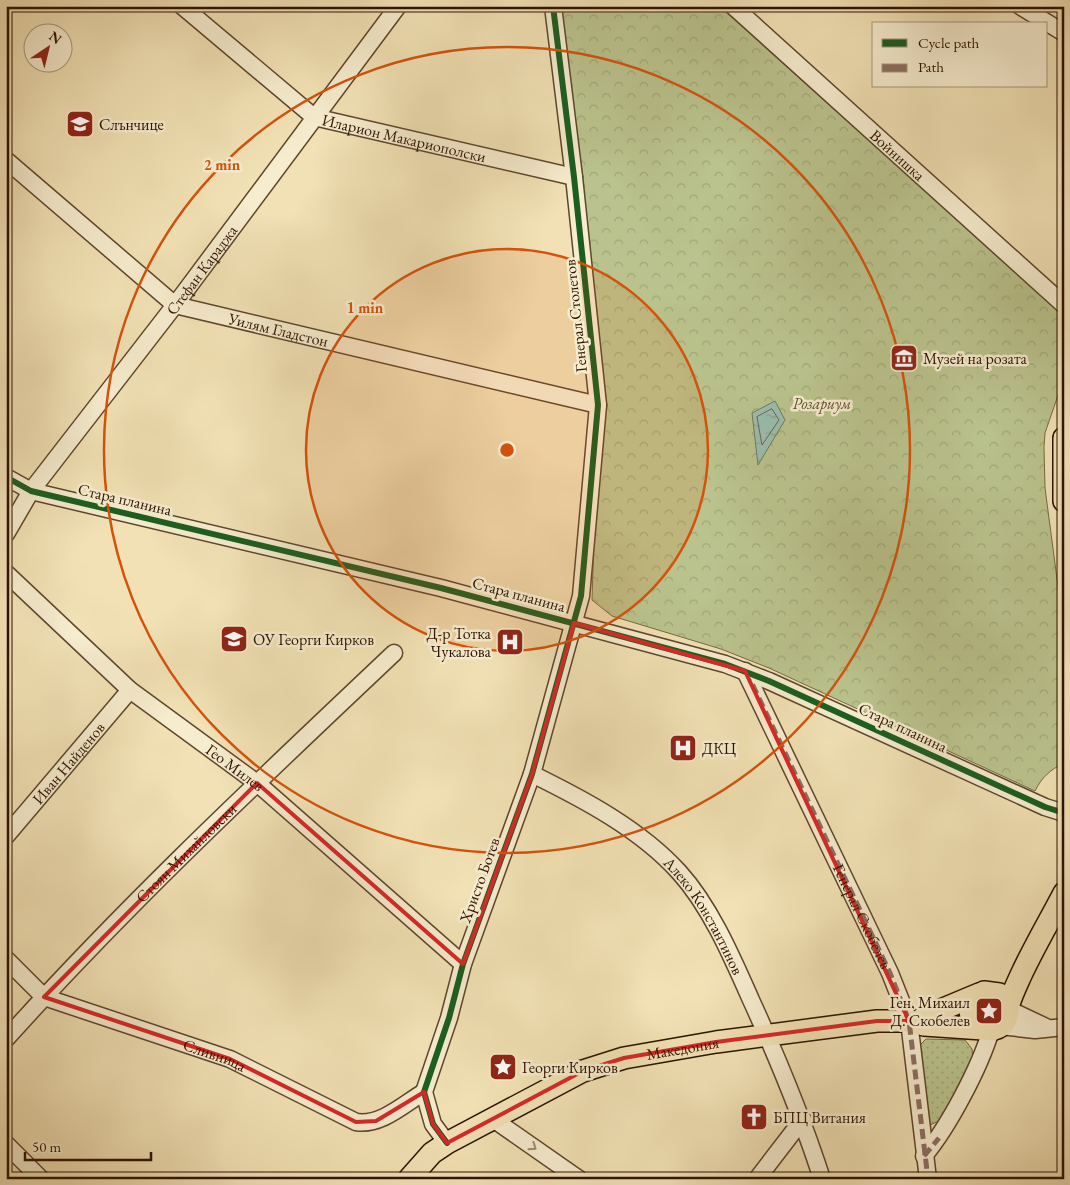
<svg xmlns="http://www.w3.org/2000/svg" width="1070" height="1185" font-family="'EB Garamond',serif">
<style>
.forest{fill:url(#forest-crowns);stroke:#746a46}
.garden{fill:url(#garden-dots);stroke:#746a46}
.water{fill:url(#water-ripples);stroke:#6f7968}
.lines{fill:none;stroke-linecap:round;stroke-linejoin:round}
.shore{stroke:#646857;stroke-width:1}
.minor-casing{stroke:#5e462d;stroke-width:19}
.major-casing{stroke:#2d1200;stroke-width:24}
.minor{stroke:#f6ecce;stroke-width:16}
.major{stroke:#f1e1b4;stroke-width:21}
.quiet{stroke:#8d6e63;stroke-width:5;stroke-dasharray:10 5;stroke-linecap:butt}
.cycleway-casing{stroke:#f6ecce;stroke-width:9}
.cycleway{stroke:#1b5e20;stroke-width:6}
.oneway{stroke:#9c8a71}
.marked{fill:none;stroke:#d62828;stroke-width:4;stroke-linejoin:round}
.ring{fill:none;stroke:#d5520b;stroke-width:2.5}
.labels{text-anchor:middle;stroke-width:5;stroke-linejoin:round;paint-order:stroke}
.poi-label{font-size:16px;fill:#2d1200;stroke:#f6ecce;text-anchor:start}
.street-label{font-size:16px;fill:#2d1200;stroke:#f6ecce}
.park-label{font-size:16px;font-style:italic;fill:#5e5031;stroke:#f6ecce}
.centre{fill:#d5520b;stroke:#f6ecce;stroke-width:2.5}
.ring-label{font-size:15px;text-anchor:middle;font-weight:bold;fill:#d5520b;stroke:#f6ecce;stroke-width:5;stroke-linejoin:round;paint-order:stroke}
</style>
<defs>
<pattern id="forest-crowns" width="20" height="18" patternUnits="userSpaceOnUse" patternTransform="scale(1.25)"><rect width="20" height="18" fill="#bac38d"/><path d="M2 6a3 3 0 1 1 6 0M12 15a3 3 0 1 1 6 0" fill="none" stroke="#a0a678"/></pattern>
<pattern id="garden-dots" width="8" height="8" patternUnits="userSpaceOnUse" patternTransform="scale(1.25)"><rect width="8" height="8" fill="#bac38d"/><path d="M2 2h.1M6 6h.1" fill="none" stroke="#a0a678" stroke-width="1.8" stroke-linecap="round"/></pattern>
<pattern id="water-ripples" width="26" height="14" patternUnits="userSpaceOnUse" patternTransform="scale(1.25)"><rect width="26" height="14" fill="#9bbeae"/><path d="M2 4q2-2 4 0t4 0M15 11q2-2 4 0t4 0" fill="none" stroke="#86a294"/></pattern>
</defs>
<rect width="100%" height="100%" fill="#f1e1b4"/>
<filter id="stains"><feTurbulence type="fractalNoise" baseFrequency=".004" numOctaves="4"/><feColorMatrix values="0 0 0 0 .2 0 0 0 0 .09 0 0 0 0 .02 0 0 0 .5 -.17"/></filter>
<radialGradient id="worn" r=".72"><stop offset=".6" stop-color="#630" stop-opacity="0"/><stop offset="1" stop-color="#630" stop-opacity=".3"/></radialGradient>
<path class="forest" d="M553,6H719L1064,316V378L1045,433L1044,447L1045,488L1064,632V763C1050,770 1042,777 1035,791L769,668L721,649L612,616L592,600L598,405Z"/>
<polygon class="garden" points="926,1039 965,1040 972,1049 973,1061 943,1119 928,1126 920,1045"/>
<polygon class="water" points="775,401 785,420 758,465 752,413"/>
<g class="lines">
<polygon class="shore" points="772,409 779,420 762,445 757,417"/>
<g class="minor-casing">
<g id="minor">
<path id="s1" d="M182,6L314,117L574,177"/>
<path id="s2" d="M733,6L1064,305"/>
<polyline points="1020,6 1064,33"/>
<path id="s3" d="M6,160L175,305L598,405"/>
<polyline points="6,477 31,491 441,588 725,664 769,681 1045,807 1064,813"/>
<path id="s4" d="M6,534L31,491L175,305L398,6"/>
<path id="s5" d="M6,573L130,690L257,783L463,964"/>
<path id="s6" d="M745,671L890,973L909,1021L928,1179"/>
<path id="s7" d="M532,774C583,799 640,829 679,872C710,906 732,957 751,1000C778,1059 802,1117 822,1179"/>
<path id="s8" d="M6,836L130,690"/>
<path id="s9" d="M6,959L44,997L230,1059L356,1122C381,1126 404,1104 424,1092"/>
<polyline points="1008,1009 1046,1027"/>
<polyline points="1000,1026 1035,1030 1064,1027"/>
<path id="s10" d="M6,1039C128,903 262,778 394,653"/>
<polyline points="493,1119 579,1179"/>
<polyline points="447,1143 433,1124 424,1092 449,1018 463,964 532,774 581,596 598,405 574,177 553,6"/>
<polyline points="6,1144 41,1179"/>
<path d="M924,1156C949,1126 980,1067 991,1030"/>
<polyline points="757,1179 803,1119"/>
</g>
</g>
<g class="major-casing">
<g id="major">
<polyline points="1064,438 1064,501"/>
<path d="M1008,1006L999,994L984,992C974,997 966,1008 973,1020C979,1032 996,1033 1005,1022C1009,1016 1007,1010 1009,1004C1012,994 1017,984 1021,975C1034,947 1050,920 1064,893"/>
<polyline points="918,1022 924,1017 979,994"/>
<path id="s11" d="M409,1179L432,1153L447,1143L583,1071L624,1058L716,1042L877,1021H909L924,1025L983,1029"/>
</g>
</g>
<use href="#minor" class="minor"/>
<use href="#major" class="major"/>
<g class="quiet">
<polyline points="746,671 890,973 909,1021 928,1179"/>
<polyline points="924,1156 939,1138"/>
</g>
<g class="cycleway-casing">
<g id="cycleway">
<polyline points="6,477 31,491 441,588 725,664 769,681 1045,807 1064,813"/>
<polyline points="447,1143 433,1124 424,1092 449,1018 463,964 532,774 581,596 598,405 574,177 553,6"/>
</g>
</g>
<use href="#cycleway" class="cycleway"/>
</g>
<defs><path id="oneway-chevron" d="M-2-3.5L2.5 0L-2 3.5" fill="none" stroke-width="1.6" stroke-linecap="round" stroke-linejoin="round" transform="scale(1.25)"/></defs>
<use class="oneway" href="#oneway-chevron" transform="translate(533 1147) rotate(35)"/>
<path class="marked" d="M574,623L745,671L909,1021H877L716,1042L624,1058L583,1071L447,1143L433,1124L424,1092L376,1121L356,1122L230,1059L44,997L257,783L463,964L532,774Z"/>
<circle cx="507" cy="450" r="201" fill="#d5520b" fill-opacity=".12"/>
<g class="ring">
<circle cx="507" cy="450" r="201"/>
<circle cx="507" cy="450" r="403"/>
</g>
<defs>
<g id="school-square" transform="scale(1.4375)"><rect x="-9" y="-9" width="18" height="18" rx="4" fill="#8f2418" stroke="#f6ecce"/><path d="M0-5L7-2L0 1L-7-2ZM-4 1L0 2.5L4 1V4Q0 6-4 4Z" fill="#fff"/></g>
<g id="museum-square" transform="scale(1.4375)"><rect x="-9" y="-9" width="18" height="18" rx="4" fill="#8f2418" stroke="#f6ecce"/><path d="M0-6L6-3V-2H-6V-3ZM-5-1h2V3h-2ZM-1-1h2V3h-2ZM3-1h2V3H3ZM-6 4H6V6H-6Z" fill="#fff"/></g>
<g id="hospital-square" transform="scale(1.4375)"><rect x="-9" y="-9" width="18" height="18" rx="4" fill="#8f2418" stroke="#f6ecce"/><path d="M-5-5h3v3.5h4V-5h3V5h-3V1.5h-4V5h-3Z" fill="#fff"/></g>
<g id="sight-square" transform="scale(1.4375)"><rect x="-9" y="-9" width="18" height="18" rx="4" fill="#8f2418" stroke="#f6ecce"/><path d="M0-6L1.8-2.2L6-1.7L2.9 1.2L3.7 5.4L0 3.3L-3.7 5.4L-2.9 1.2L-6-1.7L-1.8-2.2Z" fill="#fff"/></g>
<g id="church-square" transform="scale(1.4375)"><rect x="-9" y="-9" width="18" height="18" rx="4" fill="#8f2418" stroke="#f6ecce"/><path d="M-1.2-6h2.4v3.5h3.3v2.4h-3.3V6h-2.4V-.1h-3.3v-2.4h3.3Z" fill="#fff"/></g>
</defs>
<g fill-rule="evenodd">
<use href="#school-square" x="80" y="124"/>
<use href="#museum-square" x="904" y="358"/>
<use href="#school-square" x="234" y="639"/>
<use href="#hospital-square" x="510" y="642"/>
<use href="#hospital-square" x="683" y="748"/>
<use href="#sight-square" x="989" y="1011"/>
<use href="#sight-square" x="503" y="1067"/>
<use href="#church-square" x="754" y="1117"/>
</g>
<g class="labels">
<g class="poi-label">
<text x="99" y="130">Слънчице</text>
<text x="923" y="364">Музей на розата</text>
<text x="491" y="639" text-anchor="end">Д-р Тотка<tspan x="491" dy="18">Чукалова</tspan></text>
<text x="253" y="645">ОУ Георги Кирков</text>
<text x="702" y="754">ДКЦ</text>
<text x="970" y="1008" text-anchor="end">Ген. Михаил<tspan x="970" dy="18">Д. Скобелев</tspan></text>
<text x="522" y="1073">Георги Кирков</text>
<text x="773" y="1123">БПЦ Витания</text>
</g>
<g class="street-label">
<text dy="6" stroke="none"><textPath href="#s1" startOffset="265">Иларион Макариополски</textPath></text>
<text dy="6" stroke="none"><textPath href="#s2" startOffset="222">Войнишка</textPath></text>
<text dy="6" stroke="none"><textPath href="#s4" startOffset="329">Стефан Караджа</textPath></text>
<text transform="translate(575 316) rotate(-96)" y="6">Генерал Столетов</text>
<text dy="6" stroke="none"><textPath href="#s3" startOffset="329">Уилям Гладстон</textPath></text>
<text transform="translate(125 499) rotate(13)" y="6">Стара планина</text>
<text transform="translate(519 594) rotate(15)" y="6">Стара планина</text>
<text transform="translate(903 727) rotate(25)" y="6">Стара планина</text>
<text dy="6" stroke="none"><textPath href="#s8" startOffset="96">Иван Найденов</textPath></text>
<text dy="6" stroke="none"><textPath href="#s5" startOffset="301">Гео Милев</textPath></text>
<text dy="6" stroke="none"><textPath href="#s10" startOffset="259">Стоян Михайловски</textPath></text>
<text transform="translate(479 880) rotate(-70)" y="6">Христо Ботев</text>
<text dy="6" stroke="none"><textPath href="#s7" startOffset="228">Алеко Константинов</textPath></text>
<text dy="6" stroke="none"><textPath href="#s6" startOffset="272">Генерал Скобелев</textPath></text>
<text dy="6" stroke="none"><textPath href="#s11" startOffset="309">Македония</textPath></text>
<text dy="6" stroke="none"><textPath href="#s9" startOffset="234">Сливница</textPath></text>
</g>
<g class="park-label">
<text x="822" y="409">Розариум</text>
</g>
</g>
<circle cx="507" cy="450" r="8" class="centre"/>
<g class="ring-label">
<text x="222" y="170">2 min</text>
<text x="365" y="313">1 min</text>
</g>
<rect width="1070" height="1185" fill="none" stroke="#f1e1b4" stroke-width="25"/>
<rect x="8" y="8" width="1055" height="1170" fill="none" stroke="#2d1200" stroke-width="2.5"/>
<rect x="12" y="12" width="1045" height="1160" fill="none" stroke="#2d1200"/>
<rect x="872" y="22" width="175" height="65" fill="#f6ecce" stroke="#a6957c"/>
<rect x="882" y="39" width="25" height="8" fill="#1b5e20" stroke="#a6957c"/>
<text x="918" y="48" font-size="15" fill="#2d1200">Cycle path</text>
<rect x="882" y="64" width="25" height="8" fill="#8d6e63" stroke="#a6957c"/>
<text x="918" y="72" font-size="15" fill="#2d1200">Path</text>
<g transform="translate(48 48) rotate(35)"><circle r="24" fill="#f6ecce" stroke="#a6957c"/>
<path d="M0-4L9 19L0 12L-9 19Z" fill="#8f2418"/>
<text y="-8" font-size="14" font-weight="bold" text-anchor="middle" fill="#2d1200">N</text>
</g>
<path d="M25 1152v8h126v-8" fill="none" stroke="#2d1200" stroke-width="2.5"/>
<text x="32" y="1152" font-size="15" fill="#2d1200" stroke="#f6ecce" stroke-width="4" paint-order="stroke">50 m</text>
<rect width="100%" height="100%" filter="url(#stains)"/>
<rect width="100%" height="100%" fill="url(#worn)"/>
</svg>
